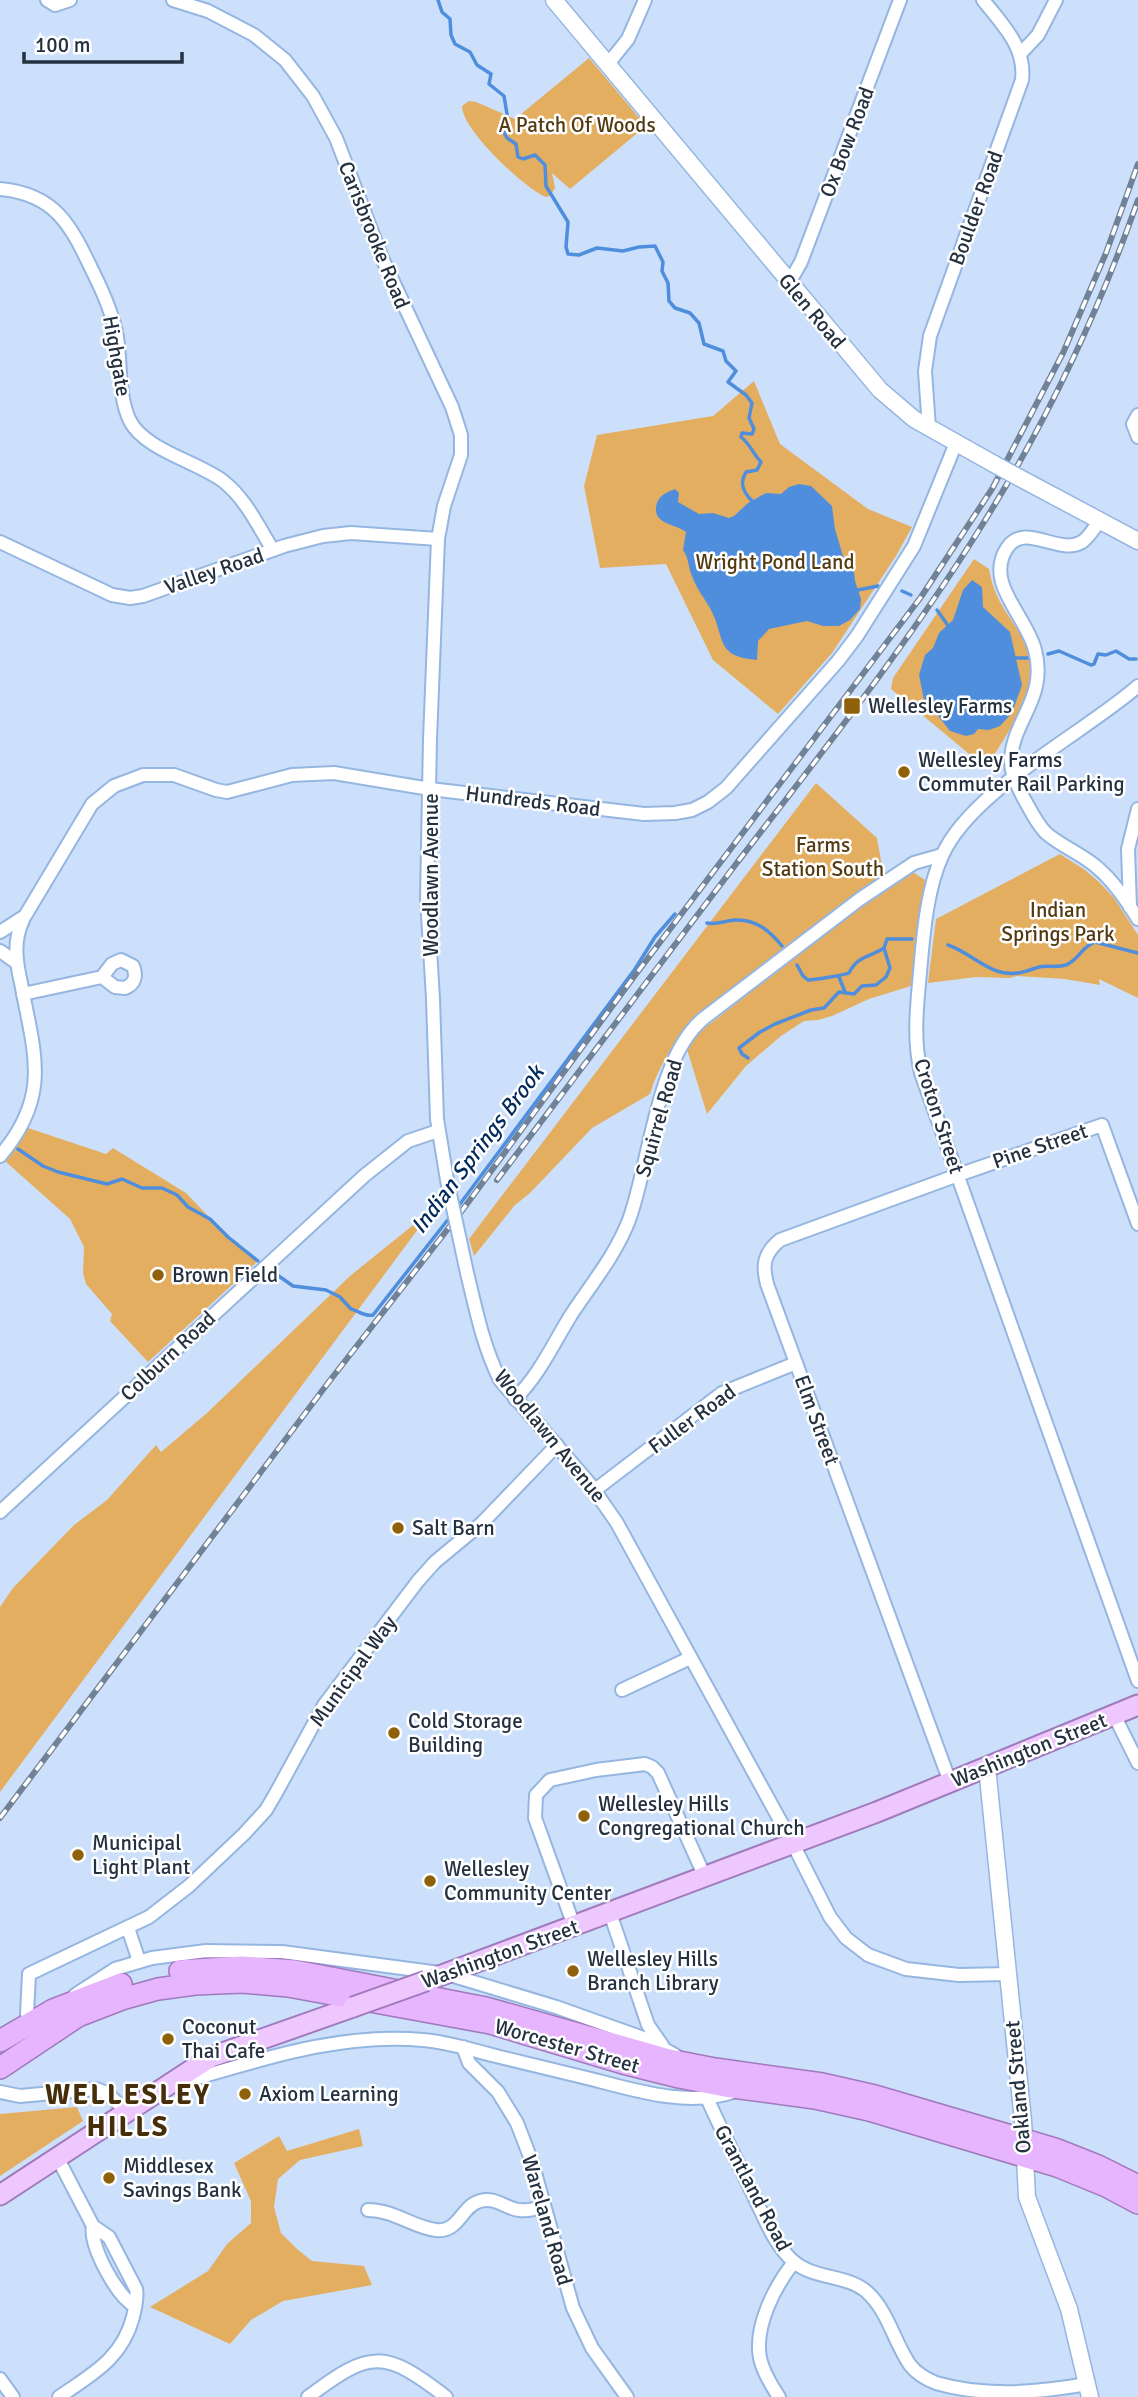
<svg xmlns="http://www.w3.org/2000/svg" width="1138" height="2397" font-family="Signika,sans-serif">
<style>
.green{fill:#e4ae61}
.water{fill:#4f8edd}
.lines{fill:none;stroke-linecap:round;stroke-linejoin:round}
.stream{stroke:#4f8edd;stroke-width:3.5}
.minor-casing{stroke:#95b6e0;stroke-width:16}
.tertiary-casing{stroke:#95b6e0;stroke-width:19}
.primary-casing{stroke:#9f7abc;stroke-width:23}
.trunk-casing{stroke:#9f7abc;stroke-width:24}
.minor{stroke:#fff;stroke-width:12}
.tertiary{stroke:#fff;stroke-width:16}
.primary{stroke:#edc7fe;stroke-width:19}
.trunk{stroke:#e7b4fe;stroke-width:21}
.rail-casing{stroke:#718297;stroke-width:6}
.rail{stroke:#fff;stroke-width:3.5;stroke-dasharray:10;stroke-linecap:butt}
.minor-bridge-casing{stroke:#95b6e0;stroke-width:16;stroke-linecap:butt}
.tertiary-bridge-casing{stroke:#95b6e0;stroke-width:19;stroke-linecap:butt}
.primary-bridge-casing{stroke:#9f7abc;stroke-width:23;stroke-linecap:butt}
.minor-bridge{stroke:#fff;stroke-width:12}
.tertiary-bridge{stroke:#fff;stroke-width:16}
.primary-bridge{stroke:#edc7fe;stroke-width:19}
.poi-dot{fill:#8f610b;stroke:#fff;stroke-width:2.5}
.labels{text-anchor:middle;stroke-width:5;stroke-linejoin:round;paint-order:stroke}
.park-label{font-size:21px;fill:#543a11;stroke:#fff}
.street-label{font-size:21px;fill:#243141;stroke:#fff}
.poi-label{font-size:21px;fill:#243141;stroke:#fff;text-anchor:start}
.water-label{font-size:23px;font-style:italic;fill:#002a5b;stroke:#fff}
.district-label{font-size:28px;font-weight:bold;letter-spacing:2px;fill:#452e09;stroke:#fff}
</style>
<rect width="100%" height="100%" fill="#cce0fb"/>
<g class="green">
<path d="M589,58L646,126L570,189L552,173L555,188L550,196L546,197C525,189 461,129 462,106L469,101L476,102L515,119Z"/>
<polygon points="754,381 780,444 868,509 912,527 896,556 832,653 778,714 713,660 666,564 600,568 584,486 597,435 713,416"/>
<path d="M974,559L989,569C994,597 1004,608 1019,632C1050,681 1011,726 986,768L891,689L893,678Z"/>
<path d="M816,783L877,838L884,877L705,1008C681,1032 660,1061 650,1094L592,1128L530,1193L515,1205L474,1256L469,1239Z"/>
<polygon points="1060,854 1085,870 1099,882 1114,898 1138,935 1138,998 1099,979 1100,985 1065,979 1017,976 1009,978 976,977 928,983 936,919"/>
<polygon points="913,872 925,880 911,986 869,999 832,1016 818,1020 804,1021 781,1036 746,1066 707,1114 686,1046 693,1037 868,901"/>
<polygon points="28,1128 106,1154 113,1148 186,1193 228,1237 258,1261 148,1362 110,1321 112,1314 86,1284 83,1273 84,1247 70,1219 5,1161"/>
<polygon points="433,1209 0,1792 0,1607 13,1588 74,1525 107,1500 156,1445 161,1452 207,1413 350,1276"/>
<polygon points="77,2107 83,2121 0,2176 0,2114"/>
<polygon points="359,2129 363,2146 300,2160 278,2179 274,2207 281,2233 297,2249 312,2261 364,2266 372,2285 283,2301 251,2320 230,2344 150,2307 208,2271 227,2244 251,2223 251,2201 234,2163 279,2136 287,2151"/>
</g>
<g class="water">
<path d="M799,484L811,486L832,506L835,529L843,556L854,572L855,581L861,599L860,609L850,620L839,626H823L807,621L769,629L758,641L757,660C715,656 726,640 711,610C705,599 696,588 692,576C688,567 689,558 683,550L686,532C676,524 650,524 657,503C660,495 667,492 675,489L679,493L678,502L699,514L713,513L729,518L734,516L748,503L766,493L781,494L789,487Z"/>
<polygon points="972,580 982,587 983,607 1010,632 1022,685 1012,713 1000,726 989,730 978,729 974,734 966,736 950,731 939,717 925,705 919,675 925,655 933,648 939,633 953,620 963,590"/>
</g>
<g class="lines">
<g class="stream">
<path d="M438,0L442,12L450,19L451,35L455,44L470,52L477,65L491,74L489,84L504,96L507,114L503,131L507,138L516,144L518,157L523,159L535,155L545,165L546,186L568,222L566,247L568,254L579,255L597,248L623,251L639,247L655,246L663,262L662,271L668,283L669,301L675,308L690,313L699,323L704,344L723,351L726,361L736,371L728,382L746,395L752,403L749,418L754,429L752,434L742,433L741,437C751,445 753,454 761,462L757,470L746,472C739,483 743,492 752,501"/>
<polyline points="858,590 878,586"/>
<polyline points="902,591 911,595"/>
<polyline points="937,610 949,627"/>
<polyline points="1048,654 1059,651 1091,665 1094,664 1098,654 1106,655 1116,651 1129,659 1136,659"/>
<polyline points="1015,658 1029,658"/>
<path d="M707,923C716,925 725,921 735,920C756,919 770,931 782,946"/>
<path d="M948,945C972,953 990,977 1018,973C1025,972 1032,969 1039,967C1048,965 1056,968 1066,965C1079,960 1082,946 1095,942L1138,953"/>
<path d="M797,965L803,976L808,980C813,980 845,975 849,973C857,956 870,957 884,948L887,939H912"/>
<polyline points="839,977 845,992"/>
<polyline points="748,1058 742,1054 739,1048 760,1032 775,1024 811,1010 824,1008 839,992 854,994 862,986 876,985 886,977 890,968 884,948"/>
<polyline points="18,1149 43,1166 58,1172 107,1184 122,1179 142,1188 162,1188 177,1195 188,1207 210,1219 228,1237 258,1261"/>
<polyline points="457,1208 635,969 655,937 675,914"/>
<path d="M273,1272L293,1286L326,1290L340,1297L351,1309C359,1311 365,1317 373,1315L450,1217"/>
</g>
<g class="minor-casing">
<g id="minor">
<polyline points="47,0 55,5 70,0"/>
<polyline points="173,0 208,11 254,35 285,60 313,96 336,138 382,258 452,407 461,435 461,455 444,506 438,539 430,739 427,898 433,999 437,1119 447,1180"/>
<polyline points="1021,53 1038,35 1056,0"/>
<polyline points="608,64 628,39 645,0"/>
<path d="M0,189C56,194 71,226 93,272C103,292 113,314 117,337C121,364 118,396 130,421C145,450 198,462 223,481C246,499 258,526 273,550"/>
<polyline points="789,283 801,262 900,0"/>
<polyline points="1138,415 1133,424 1138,437"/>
<path d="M929,428L925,371L930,336L1022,80C1026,47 1002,24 983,0"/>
<path d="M1099,522C1094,528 1089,537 1082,542C1058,556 1025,521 1007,548C984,583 1026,615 1035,650C1048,699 1011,721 1011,762C1011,775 1018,786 1023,797C1030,809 1036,823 1046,833C1062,847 1083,854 1099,869C1115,883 1127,901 1138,919"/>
<polyline points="0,542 112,595 130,598 143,596 284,546 323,536 351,533 438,539"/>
<path d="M1138,686C1083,734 970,791 942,856C928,887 924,927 921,961C918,998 912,1036 921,1073L1138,1681"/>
<polyline points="1130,907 1128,849 1138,809"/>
<polyline points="0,932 25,916 92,804 114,786 143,775 174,775 216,790 227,792 292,775 334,773 430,789 644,814 675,813 692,810 708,802 726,788 838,661 857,636 914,546 956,443"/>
<polyline points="0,951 17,963"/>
<path d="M23,994L102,977L112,964L121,960L133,966C137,976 135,984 125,988L115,987L102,977"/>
<path d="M0,1156C52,1095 34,1053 21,983C16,961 13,941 23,920"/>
<path d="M467,1273C476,1310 483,1346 500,1380L590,1484L617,1523L793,1844L830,1917L846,1938L868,1955L906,1969L959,1975L1009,1974"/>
<path d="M515,1399C540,1374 553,1344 571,1315C592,1283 615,1256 629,1220C650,1163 656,1057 704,1018L860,899L914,863L942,855"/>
<polyline points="595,1490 722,1393 796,1363"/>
<polyline points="0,1512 364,1176 408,1141 438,1131"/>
<polyline points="622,1690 690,1658"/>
<polyline points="1114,1715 1138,1763"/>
<path d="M950,1782L767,1284C762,1265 764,1253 780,1240L958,1175L1102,1125L1138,1224"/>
<polyline points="610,1913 648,2025 662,2045"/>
<polyline points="574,1926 535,1818 536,1795 550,1780 596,1770 645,1764 652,1767 658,1773 705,1877"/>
<polyline points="128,1928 139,1961"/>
<polyline points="75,1995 115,1969 152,1958 206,1951 282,1952 447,1974 556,2007 646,2039 675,2055"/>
<polyline points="33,2029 27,2014 29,1974 149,1917 189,1886 244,1834 266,1810 276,1793 324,1705 418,1581 435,1562 482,1523 557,1445"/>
<polyline points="463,2047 469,2063 498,2092 517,2123 532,2162 573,2308 592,2348 627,2397"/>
<path d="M183,2082C260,2060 342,2032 423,2040C448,2042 472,2050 496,2056C529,2064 562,2072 595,2080C640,2092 691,2107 736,2091"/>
<polyline points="0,2092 20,2096 96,2089 107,2093 126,2111"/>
<path d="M707,2098C721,2129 736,2159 751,2190C763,2214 773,2244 794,2262C816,2280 846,2274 867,2292C888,2311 894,2342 910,2365C917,2374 926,2379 936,2383C984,2397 1036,2393 1087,2384"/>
<path d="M57,2157L93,2226L109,2237L136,2289C138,2298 135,2307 133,2317C122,2359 92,2374 59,2397"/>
<path d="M368,2210C394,2210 412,2227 436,2230C459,2233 461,2206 480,2201C503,2195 509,2220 543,2206"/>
<path d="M93,2226C89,2245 117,2297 135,2306"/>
<polyline points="0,2379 13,2397"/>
<path d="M308,2397C370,2350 384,2349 446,2397"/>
<path d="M779,2397C771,2385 763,2372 760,2358C754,2326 775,2286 794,2262"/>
</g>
</g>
<g class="tertiary-casing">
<g id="tertiary">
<polyline points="554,0 880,390 914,419 994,464"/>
<polyline points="1018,477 1138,541"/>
<polyline points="987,1767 1023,2121 1027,2197 1069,2309 1090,2397"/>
</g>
</g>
<g class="primary-casing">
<g id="primary">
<polyline points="426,1981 877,1812 1138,1705"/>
<polyline points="0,2195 211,2057 353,2007"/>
</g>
</g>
<g class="trunk-casing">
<g id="trunk">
<polyline points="180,1971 242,1967 295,1971 486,2008 669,2060 715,2069 822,2084 875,2096 1055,2149 1098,2166 1138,2186"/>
<polyline points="0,2041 53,2010 121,1984"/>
<polyline points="0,2068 78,2016 122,1999 158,1989 195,1984 242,1982 288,1986 490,2023 623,2063 679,2077 725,2086 815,2098 869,2110 1057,2166 1106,2186 1138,2203"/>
</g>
</g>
<use href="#minor" class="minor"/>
<use href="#tertiary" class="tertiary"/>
<use href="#primary" class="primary"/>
<use href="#trunk" class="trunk"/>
<g class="rail-casing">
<g id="rail">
<path d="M497,1180C577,1075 656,969 736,864C820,755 906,647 979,530C1044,427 1098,314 1138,200"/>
<polyline points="0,1818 328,1383 461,1212 633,978 921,597 992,489 1063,353 1106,253 1138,164"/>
</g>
</g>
<use href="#rail" class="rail"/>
<g class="minor-bridge-casing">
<polyline id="minor-bridge" points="447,1180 467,1273"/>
</g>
<g class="tertiary-bridge-casing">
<polyline id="tertiary-bridge" points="994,464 1018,477"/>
</g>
<g class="primary-bridge-casing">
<polyline id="primary-bridge" points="353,2007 426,1981"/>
</g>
<use href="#minor-bridge" class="minor-bridge"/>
<use href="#tertiary-bridge" class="tertiary-bridge"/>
<use href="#primary-bridge" class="primary-bridge"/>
</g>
<g class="poi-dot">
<rect x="843" y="697" width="18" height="18" rx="3.5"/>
<circle cx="904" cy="772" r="7"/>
<circle cx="158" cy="1275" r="7"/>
<circle cx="398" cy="1528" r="7"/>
<circle cx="394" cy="1733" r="7"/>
<circle cx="584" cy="1816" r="7"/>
<circle cx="78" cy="1855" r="7"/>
<circle cx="430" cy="1881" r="7"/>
<circle cx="573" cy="1971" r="7"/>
<circle cx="168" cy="2039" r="7"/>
<circle cx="245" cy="2094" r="7"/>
<circle cx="109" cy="2178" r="7"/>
</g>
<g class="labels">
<g class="park-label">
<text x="577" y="132">A Patch Of Woods</text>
<text x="775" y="569">Wright Pond Land</text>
<text x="823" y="852">Farms<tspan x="823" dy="24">Station South</tspan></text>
<text x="1058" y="917">Indian<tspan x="1058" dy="24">Springs Park</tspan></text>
</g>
<g class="street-label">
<text transform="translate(847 142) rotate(-69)" y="7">Ox Bow Road</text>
<text transform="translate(976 208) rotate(-70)" y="7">Boulder Road</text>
<text transform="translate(374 235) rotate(68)" y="7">Carisbrooke Road</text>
<text transform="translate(812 311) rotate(50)" y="7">Glen Road</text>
<text transform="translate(117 356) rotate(80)" y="7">Highgate</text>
<text transform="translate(214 571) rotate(-19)" y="7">Valley Road</text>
<text transform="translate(533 801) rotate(7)" y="7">Hundreds Road</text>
<text transform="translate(431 875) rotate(-90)" y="7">Woodlawn Avenue</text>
<text transform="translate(939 1116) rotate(72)" y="7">Croton Street</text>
<text transform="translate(659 1118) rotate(-74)" y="7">Squirrel Road</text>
<text transform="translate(1040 1146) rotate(-19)" y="7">Pine Street</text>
<text transform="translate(168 1356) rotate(-43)" y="7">Colburn Road</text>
<text transform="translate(692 1419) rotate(-36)" y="7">Fuller Road</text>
<text transform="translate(817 1420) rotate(70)" y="7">Elm Street</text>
<text transform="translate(550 1436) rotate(51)" y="7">Woodlawn Avenue</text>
<text transform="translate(353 1671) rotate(-54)" y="7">Municipal Way</text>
<text transform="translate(1029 1750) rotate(-22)" y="7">Washington Street</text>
<text transform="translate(500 1954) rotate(-20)" y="7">Washington Street</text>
<text transform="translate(567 2046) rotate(16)" y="7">Worcester Street</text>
<text transform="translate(1018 2087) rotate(-95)" y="7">Oakland Street</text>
<text transform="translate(753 2188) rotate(62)" y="7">Grantland Road</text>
<text transform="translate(547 2220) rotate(74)" y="7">Wareland Road</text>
</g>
<g class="poi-label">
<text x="868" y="713">Wellesley Farms</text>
<text x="918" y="767">Wellesley Farms<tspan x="918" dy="24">Commuter Rail Parking</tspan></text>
<text x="172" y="1282">Brown Field</text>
<text x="412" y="1535">Salt Barn</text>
<text x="408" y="1728">Cold Storage<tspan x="408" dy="24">Building</tspan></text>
<text x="598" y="1811">Wellesley Hills<tspan x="598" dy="24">Congregational Church</tspan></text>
<text x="92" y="1850">Municipal<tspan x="92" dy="24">Light Plant</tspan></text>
<text x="444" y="1876">Wellesley<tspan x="444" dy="24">Community Center</tspan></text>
<text x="587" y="1966">Wellesley Hills<tspan x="587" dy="24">Branch Library</tspan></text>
<text x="182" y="2034">Coconut<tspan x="182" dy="24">Thai Cafe</tspan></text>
<text x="259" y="2101">Axiom Learning</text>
<text x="123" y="2173">Middlesex<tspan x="123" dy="24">Savings Bank</tspan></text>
</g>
<g class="water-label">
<text transform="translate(477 1149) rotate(-53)" y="8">Indian Springs Brook</text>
</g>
<g class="district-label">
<text x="128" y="2104">WELLESLEY<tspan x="128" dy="32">HILLS</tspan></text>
</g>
</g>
<path d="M24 52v10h158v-10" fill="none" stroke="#243141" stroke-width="3.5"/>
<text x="35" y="52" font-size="21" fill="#243141" stroke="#ffffff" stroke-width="5" paint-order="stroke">100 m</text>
</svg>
